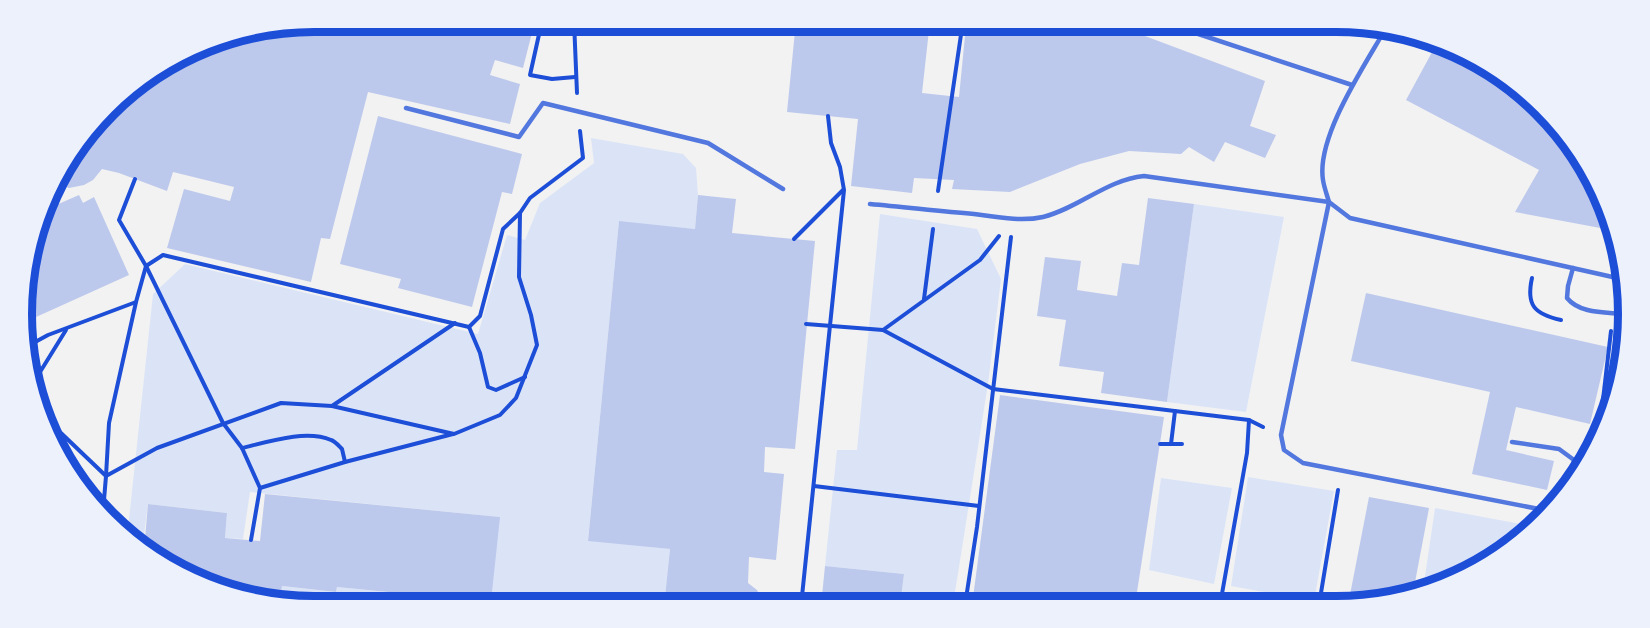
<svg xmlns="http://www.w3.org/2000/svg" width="1650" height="628" font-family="'Asap Condensed',sans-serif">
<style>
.green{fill:#dbe4f7}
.building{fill:#bdc9ec}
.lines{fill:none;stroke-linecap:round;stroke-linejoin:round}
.path{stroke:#1d4ed8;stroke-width:4}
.service{stroke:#5277de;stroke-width:4.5}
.rim{fill:none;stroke:#1d4ed8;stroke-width:8}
</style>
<rect width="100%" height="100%" fill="#f2f2f2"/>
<g class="green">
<polygon points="591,138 683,154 696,168 698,195 695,229 619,222 588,540 670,549 664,606 314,607 280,603 282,586 336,592 337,587 491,602 499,517 250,492 243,539 225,538 227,513 148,504 142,550 136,547 127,538 153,294 185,264 478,334 507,235 525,240 540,203 594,163"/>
<polygon points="1194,204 1284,217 1246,412 1167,402"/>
<polygon points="880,214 977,229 1001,279 988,384 953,605 900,606 904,574 825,566 837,450 857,450"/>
<polygon points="1248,477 1334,491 1314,601 1231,586"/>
<polygon points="1161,478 1232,488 1214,584 1149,570"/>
<polygon points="1435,508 1532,526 1531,532 1465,577 1423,590"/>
</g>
<g class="building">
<polygon points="314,21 535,21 523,68 495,60 490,75 520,84 510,124 368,92 330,239 321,238 311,282 167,248 184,189 230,201 234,187 173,172 167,191 119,173 102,169 93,180 84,185 69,188 55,183 60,168 121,93 219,37"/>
<polygon points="796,21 930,21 922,93 959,97 966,26 1003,31 1006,21 1105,21 1265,81 1250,126 1276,135 1265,158 1225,142 1214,162 1189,147 1181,154 1129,151 1080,164 1010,192 952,189 954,180 914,178 912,193 851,186 858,119 787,112"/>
<polygon points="1437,43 1515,82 1590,168 1611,230 1515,212 1539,170 1406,100"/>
<polygon points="378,116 522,154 512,194 502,192 472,307 398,288 401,279 340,264"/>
<polygon points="79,195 83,203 94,197 129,275 25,322 24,275 40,226 52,221 47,209"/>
<polygon points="698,195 736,199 732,233 815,241 795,449 765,447 764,472 784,474 776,560 749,557 748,583 757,590 765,606 664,606 670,549 588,541 619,221 695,229"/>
<polygon points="1148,198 1194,204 1167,402 1101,393 1104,372 1059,366 1066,320 1037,316 1045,257 1081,261 1077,290 1117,296 1122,263 1139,265"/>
<polygon points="1366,293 1608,347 1590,424 1516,407 1506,450 1554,461 1547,490 1472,474 1490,392 1351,361"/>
<polygon points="1000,395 1164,417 1135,605 972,605"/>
<polygon points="265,494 500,517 491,602 337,587 336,592 282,586 280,603 238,597 144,550 148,504 227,513 225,538 260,541"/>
<polygon points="1369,497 1429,508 1413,593 1375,604 1348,605"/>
<polygon points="825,566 904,574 900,606 821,606"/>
</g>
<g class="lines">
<g class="path">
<polyline points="542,21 530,75 552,79 575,77"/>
<polyline points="574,21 577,93"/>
<polyline points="135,179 119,220 146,266 223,423 242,448 260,488 251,540"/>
<polyline points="938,191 963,21"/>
<polyline points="794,239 843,190"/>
<path d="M1532,278C1526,305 1534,314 1561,320"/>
<polyline points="924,299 933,229"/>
<polyline points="136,302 109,423 106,476 157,448 281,403 332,406 454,434 500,415 516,398 537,345 531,315 519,277 520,213"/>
<polyline points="806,324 883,330 980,260 999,236"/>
<polyline points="469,327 480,353 488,387 496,390 525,377"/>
<polyline points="883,330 993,389 1249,420 1263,427"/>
<polyline points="26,347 48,335 136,302 146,266 163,255 469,327 480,316 503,229 520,213 530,198 583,158 580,131"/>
<polyline points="32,385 66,330"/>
<polyline points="332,406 455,323"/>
<polyline points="49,425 62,434 106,476 103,512"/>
<polyline points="1599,434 1611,331"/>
<polyline points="1160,444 1171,444 1175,411"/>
<polyline points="1171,444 1182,444"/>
<path d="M242,448C267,442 306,429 331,440C335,441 339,446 342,449L345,462"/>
<polyline points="814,486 979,506"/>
<polyline points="260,488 345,462 453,434"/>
<polyline points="965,605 977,527 1011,237"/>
<polyline points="1220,605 1247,453 1249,420"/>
<polyline points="1319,605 1338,490"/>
<polyline points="801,606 844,190 840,167 831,143 828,116"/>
</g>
<g class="service">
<polyline points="1159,21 1352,85"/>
<path d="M1386,28C1365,65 1316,137 1323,180C1324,187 1327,195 1329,202L1281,435L1284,450L1303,463L1544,510L1552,509"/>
<polyline points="406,108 519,137 543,103 708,143 783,189"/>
<path d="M870,204C904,207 939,211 974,214C996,217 1021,222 1043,217C1079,208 1106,180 1144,176L1329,202L1350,218L1626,280"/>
<path d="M1573,268L1568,286L1567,298C1580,314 1605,312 1624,314"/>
<polyline points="1512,442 1559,449 1574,460 1571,487"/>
</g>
</g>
<path d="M0 0H1650V628H0ZM314 32H1336A282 282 0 0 1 1618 314V314A282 282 0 0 1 1336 596H314A282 282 0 0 1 32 314V314A282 282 0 0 1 314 32Z" fill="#edf1fc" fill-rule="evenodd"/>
<path class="rim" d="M314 32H1336A282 282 0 0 1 1618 314V314A282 282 0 0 1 1336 596H314A282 282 0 0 1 32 314V314A282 282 0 0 1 314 32Z"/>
</svg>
